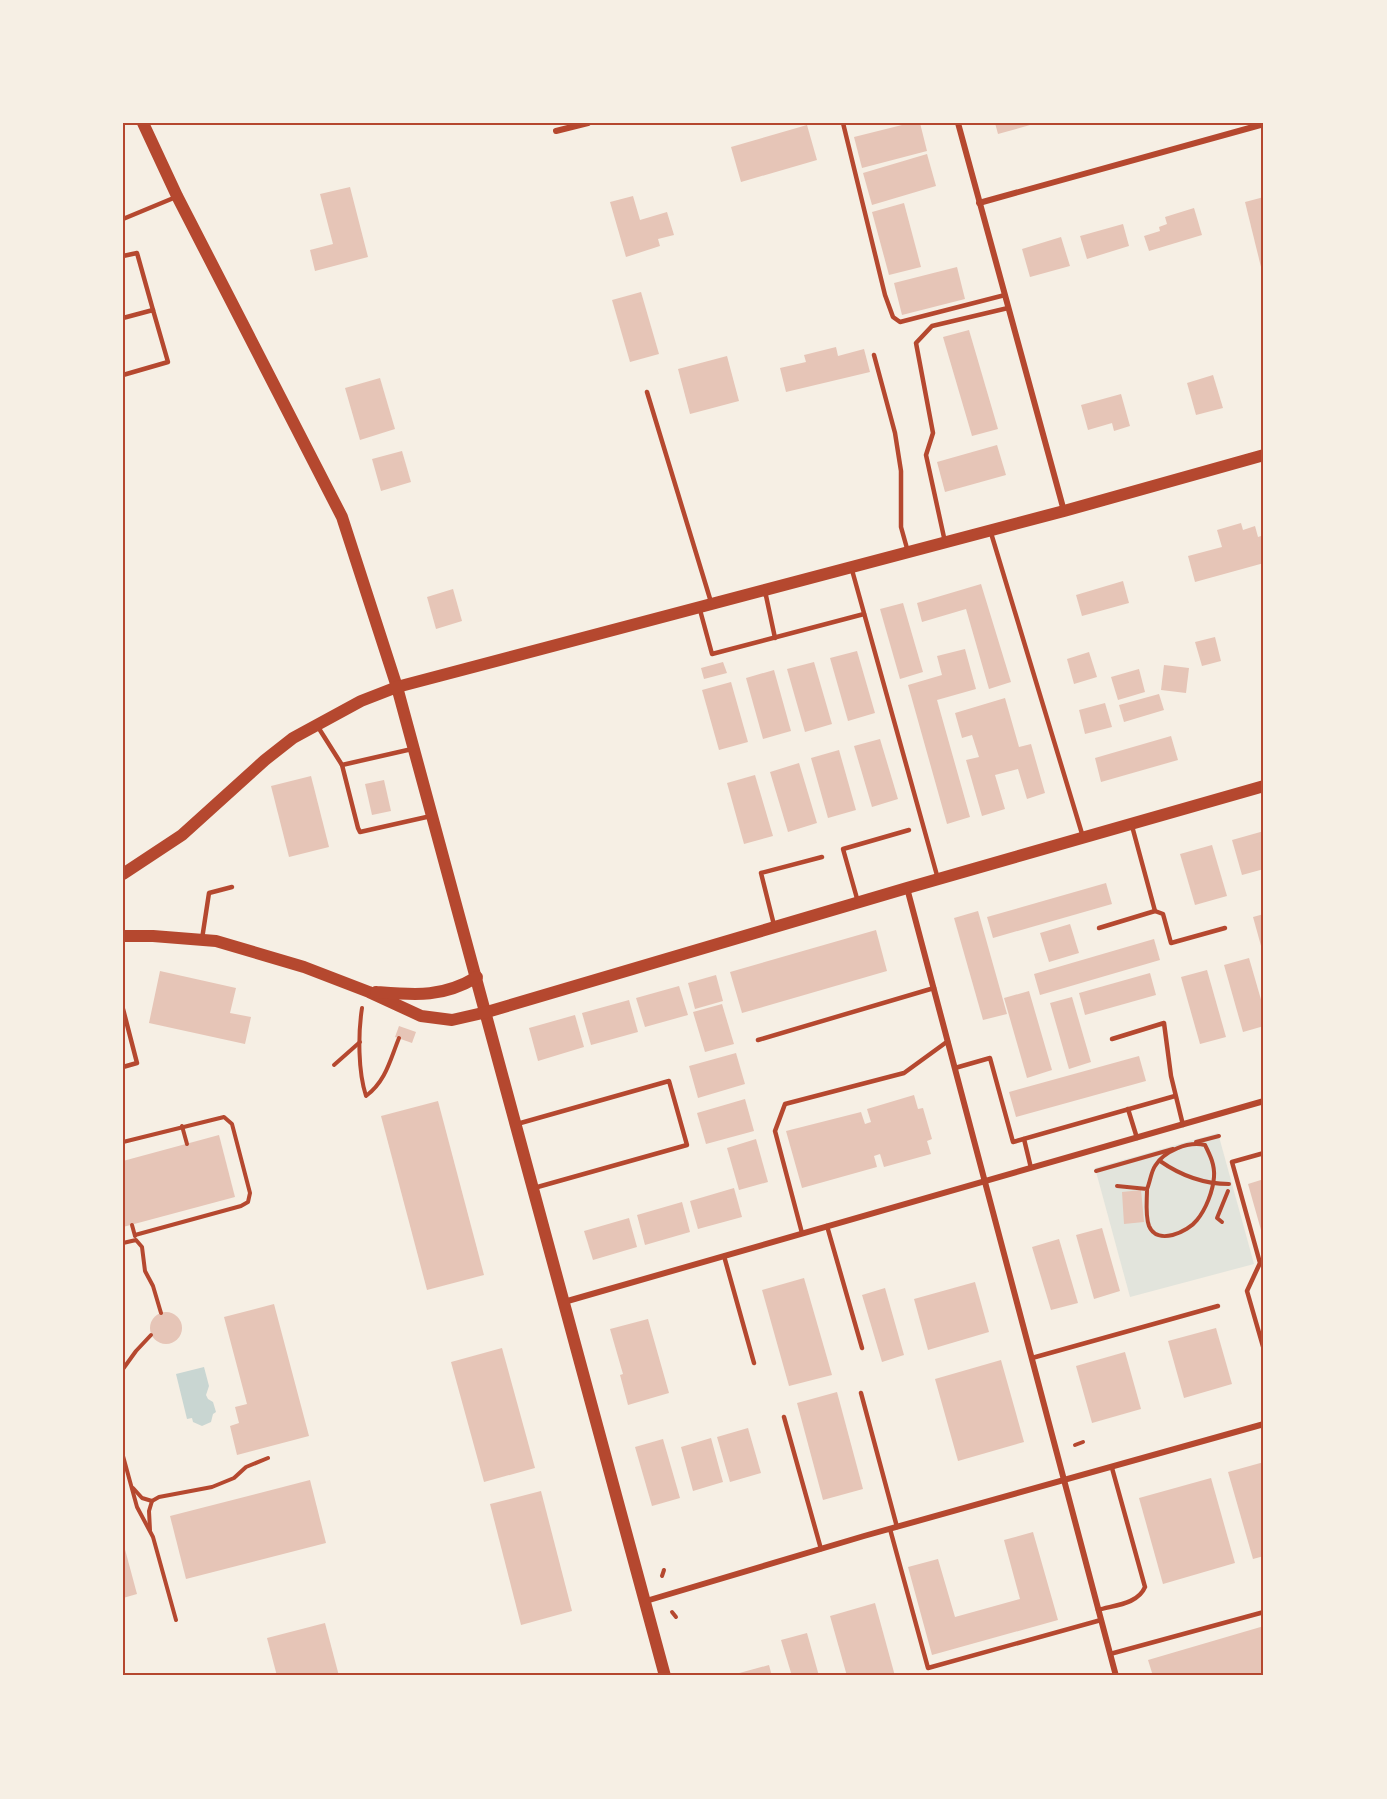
<svg xmlns="http://www.w3.org/2000/svg" width="1387" height="1799" font-family="'Fira Sans',sans-serif">
<style>
.green{fill:#e2e4dc}
.water{fill:#c9d6d2}
.building{fill:#e6c5b7}
.lines{fill:none;stroke-linecap:round;stroke-linejoin:round}
.path{stroke:#b5482f;stroke-width:4}
.service{stroke:#b5482f;stroke-width:4.5}
.minor{stroke:#b5482f;stroke-width:6}
.secondary{stroke:#b5482f;stroke-width:12}
.neatline{fill:none;stroke:#b5482f;stroke-width:2}
</style>
<rect width="100%" height="100%" fill="#f6efe4"/>
<polygon class="green" points="1218,1133 1254,1264 1130,1297 1095,1168"/>
<polygon class="water" points="204,1367 209,1386 206,1395 208,1399 213,1402 216,1412 213,1414 211,1422 202,1426 193,1422 192,1418 187,1419 176,1374"/>
<g class="building">
<polygon points="910,123 920,123 927,151 862,168 854,137"/>
<polygon points="995,123 1029,123 1030,125 998,134"/>
<polygon points="807,125 817,160 741,182 731,147"/>
<polygon points="927,154 936,186 872,205 863,173"/>
<polygon points="350,187 368,257 315,271 310,250 333,244 320,194"/>
<polygon points="633,196 640,220 667,212 674,235 658,239 660,246 626,257 610,202"/>
<polygon points="1264,197 1264,266 1261,267 1245,202"/>
<polygon points="904,203 921,267 889,275 872,212"/>
<polygon points="1194,208 1202,235 1149,251 1144,236 1160,231 1159,227 1167,224 1165,217"/>
<polygon points="1123,224 1129,246 1087,259 1080,236"/>
<polygon points="1061,237 1070,266 1030,277 1022,249"/>
<polygon points="957,267 965,299 902,315 894,283"/>
<polygon points="641,292 659,354 630,362 612,300"/>
<polygon points="969,330 998,429 972,436 943,337"/>
<polygon points="836,347 838,356 864,349 870,372 786,392 780,368 806,362 804,355"/>
<polygon points="727,356 739,401 690,414 678,369"/>
<polygon points="1213,375 1223,408 1196,415 1187,383"/>
<polygon points="380,378 395,429 360,440 345,388"/>
<polygon points="1121,394 1130,426 1114,431 1112,423 1088,430 1081,405"/>
<polygon points="997,445 1006,475 945,492 937,462"/>
<polygon points="402,451 411,482 381,491 372,459"/>
<polygon points="1241,523 1243,530 1255,526 1258,537 1264,535 1264,563 1195,582 1188,556 1222,547 1217,530"/>
<polygon points="1123,581 1129,603 1082,616 1076,595"/>
<polygon points="981,584 1011,682 989,689 966,609 922,622 917,603"/>
<polygon points="453,589 462,621 436,629 427,597"/>
<polygon points="903,603 923,672 900,679 880,609"/>
<polygon points="1215,637 1221,661 1202,666 1195,642"/>
<polygon points="965,649 976,689 937,700 970,817 947,824 908,685 942,675 937,656"/>
<polygon points="857,651 875,713 848,721 830,658"/>
<polygon points="1089,652 1097,677 1074,684 1067,659"/>
<polygon points="723,662 727,673 704,679 701,668"/>
<polygon points="814,662 832,724 805,732 787,669"/>
<polygon points="1164,665 1189,668 1186,693 1161,690"/>
<polygon points="1139,669 1145,692 1118,700 1111,677"/>
<polygon points="774,670 791,731 763,739 746,678"/>
<polygon points="731,682 748,742 719,750 702,690"/>
<polygon points="1159,694 1164,710 1124,722 1119,705"/>
<polygon points="1005,698 1019,747 1031,744 1045,793 1027,799 1018,769 995,775 1005,809 982,816 966,760 979,757 972,735 962,738 955,713"/>
<polygon points="1105,703 1112,727 1085,734 1079,710"/>
<polygon points="1171,736 1178,760 1101,782 1095,758"/>
<polygon points="880,739 898,799 872,807 854,746"/>
<polygon points="839,750 856,810 828,818 811,758"/>
<polygon points="799,763 817,823 788,832 770,772"/>
<polygon points="755,775 773,836 744,844 727,783"/>
<polygon points="311,776 329,847 289,857 271,786"/>
<polygon points="384,780 391,811 372,815 365,784"/>
<polygon points="1264,831 1264,869 1242,875 1232,840"/>
<polygon points="1212,845 1227,896 1195,905 1180,854"/>
<polygon points="1106,883 1112,904 993,938 987,917"/>
<polygon points="978,911 1007,1014 983,1020 954,918"/>
<polygon points="1264,914 1264,952 1263,953 1253,917"/>
<polygon points="1070,924 1079,953 1049,962 1040,933"/>
<polygon points="876,930 887,971 742,1013 730,972"/>
<polygon points="1154,939 1160,960 1040,995 1034,974"/>
<polygon points="1249,958 1264,1010 1264,1026 1243,1032 1224,965"/>
<polygon points="1207,970 1226,1037 1200,1044 1181,977"/>
<polygon points="160,971 236,988 230,1013 251,1017 245,1044 149,1023"/>
<polygon points="1150,973 1156,995 1085,1015 1079,993"/>
<polygon points="716,975 723,1001 695,1009 688,983"/>
<polygon points="679,986 688,1015 645,1027 636,998"/>
<polygon points="1029,991 1052,1070 1027,1078 1004,998"/>
<polygon points="1072,997 1091,1062 1069,1069 1050,1003"/>
<polygon points="629,1000 638,1032 591,1045 582,1013"/>
<polygon points="722,1004 734,1044 705,1052 693,1012"/>
<polygon points="575,1015 584,1047 538,1061 529,1028"/>
<polygon points="399,1026 416,1032 412,1043 395,1037"/>
<polygon points="736,1053 745,1084 698,1098 689,1066"/>
<polygon points="1139,1056 1146,1081 1016,1117 1009,1092"/>
<polygon points="914,1095 918,1109 923,1108 932,1139 927,1141 931,1154 884,1167 880,1154 874,1156 877,1167 802,1188 786,1131 861,1112 865,1124 871,1122 867,1109"/>
<polygon points="745,1099 754,1131 706,1144 697,1113"/>
<polygon points="438,1101 484,1275 427,1290 381,1116"/>
<polygon points="219,1135 235,1197 123,1227 123,1161"/>
<polygon points="756,1139 768,1182 739,1190 727,1148"/>
<polygon points="1264,1179 1264,1229 1261,1230 1248,1184"/>
<polygon points="734,1188 742,1217 698,1229 690,1201"/>
<polygon points="1141,1190 1144,1222 1124,1224 1122,1192"/>
<polygon points="682,1202 690,1232 645,1245 637,1215"/>
<polygon points="629,1218 637,1247 593,1260 584,1231"/>
<polygon points="1102,1228 1120,1291 1094,1299 1076,1235"/>
<polygon points="1059,1239 1078,1303 1051,1310 1032,1247"/>
<polygon points="804,1278 832,1375 789,1386 762,1290"/>
<polygon points="975,1282 989,1332 928,1350 914,1299"/>
<polygon points="885,1288 904,1355 882,1362 862,1295"/>
<polygon points="274,1304 309,1436 237,1455 230,1426 239,1423 235,1407 247,1404 224,1317"/>
<circle cx="166" cy="1328" r="16"/>
<polygon points="648,1319 669,1393 628,1405 620,1375 623,1374 610,1329"/>
<polygon points="1216,1328 1232,1384 1184,1398 1168,1341"/>
<polygon points="502,1348 535,1468 484,1482 451,1362"/>
<polygon points="1125,1352 1141,1409 1092,1423 1076,1366"/>
<polygon points="1001,1360 1024,1442 958,1461 935,1379"/>
<polygon points="837,1392 863,1489 823,1500 797,1403"/>
<polygon points="748,1428 761,1473 730,1482 717,1437"/>
<polygon points="711,1438 723,1482 693,1491 681,1447"/>
<polygon points="663,1439 680,1498 652,1506 635,1447"/>
<polygon points="1264,1462 1264,1556 1253,1559 1228,1472"/>
<polygon points="1211,1478 1235,1563 1163,1584 1139,1498"/>
<polygon points="310,1480 326,1543 186,1579 170,1516"/>
<polygon points="541,1491 572,1611 521,1625 490,1504"/>
<polygon points="1033,1532 1058,1620 932,1655 908,1567 938,1559 955,1617 1020,1599 1004,1540"/>
<polygon points="123,1542 137,1594 123,1598"/>
<polygon points="875,1603 895,1676 847,1676 830,1616"/>
<polygon points="325,1623 339,1676 277,1676 267,1638"/>
<polygon points="1264,1626 1264,1676 1153,1676 1148,1660"/>
<polygon points="807,1633 819,1676 792,1676 781,1640"/>
<polygon points="769,1665 772,1676 732,1676 732,1675"/>
</g>
<g class="lines">
<g class="path">
<path d="M362,1008C358,1034 358,1071 366,1096C386,1081 390,1060 399,1038"/>
<polyline points="334,1065 360,1042"/>
<polyline points="182,1126 187,1144"/>
<polyline points="123,1142 224,1117 232,1124 250,1193 248,1202 241,1206 135,1235"/>
<polyline points="1196,1142 1219,1136"/>
<path d="M1160,1161C1180,1175 1204,1184 1229,1184"/>
<polyline points="1096,1171 1173,1149"/>
<path d="M1117,1186L1147,1189C1150,1182 1151,1172 1155,1166C1164,1151 1188,1141 1205,1145C1210,1155 1215,1165 1214,1177C1213,1191 1206,1209 1197,1220C1188,1232 1157,1246 1149,1226C1145,1215 1147,1201 1147,1189"/>
<polyline points="1222,1222 1217,1218 1228,1191"/>
<polyline points="132,1225 135,1236"/>
<polyline points="123,1243 136,1240 142,1247 145,1271 153,1286 161,1313"/>
<polyline points="123,1369 136,1351 151,1335"/>
<polyline points="123,1389 123,1368"/>
<polyline points="1075,1445 1083,1442"/>
<polyline points="123,1456 137,1507 153,1537 176,1620"/>
<polyline points="133,1488 142,1498 152,1501 159,1497 212,1487 234,1478 246,1467 268,1458"/>
<polyline points="150,1530 149,1511 152,1501"/>
<polyline points="662,1576 664,1570"/>
<polyline points="672,1612 676,1617"/>
</g>
<g class="service">
<polyline points="843,123 885,295 893,317 900,322 1005,295"/>
<polyline points="123,219 176,197"/>
<polyline points="123,256 137,253 153,310"/>
<polyline points="123,318 153,310 168,362 123,375"/>
<polyline points="874,355 895,433 901,471 901,527 908,552"/>
<polyline points="647,392 711,602"/>
<polyline points="991,533 1083,837"/>
<polyline points="945,542 926,455 933,433 916,343 932,326 1008,308"/>
<polyline points="852,570 938,879"/>
<polyline points="765,591 775,638"/>
<polyline points="700,610 712,654 864,614"/>
<polyline points="318,727 342,765 358,828 360,832 431,816"/>
<polyline points="342,765 412,749"/>
<polyline points="1132,826 1155,911 1163,914 1171,943 1225,928"/>
<polyline points="858,902 843,849 909,830"/>
<polyline points="774,925 761,873 822,857"/>
<polyline points="1099,928 1155,911"/>
<polyline points="202,939 209,893 232,887"/>
<polyline points="123,1009 137,1063 123,1067"/>
<polyline points="1112,1039 1164,1023 1171,1076 1183,1125"/>
<polyline points="758,1040 934,988"/>
<polyline points="955,1068 990,1058 1013,1142 1175,1096"/>
<polyline points="1128,1109 1137,1138"/>
<polyline points="517,1124 669,1081 687,1145 534,1188"/>
<polyline points="1024,1139 1031,1168"/>
<polyline points="1264,1153 1232,1162 1260,1263 1247,1291 1264,1350"/>
<polyline points="827,1226 862,1348"/>
<polyline points="802,1233 775,1131 785,1104 904,1073 948,1041"/>
<polyline points="724,1256 754,1363"/>
<polyline points="1032,1358 1218,1306"/>
<polyline points="861,1393 897,1527"/>
<polyline points="784,1417 821,1549"/>
<polyline points="890,1529 928,1668 1101,1620"/>
<path d="M1098,1610C1115,1605 1138,1604 1145,1587L1112,1468"/>
<polyline points="1110,1654 1264,1612"/>
</g>
<g class="minor">
<polyline points="958,123 1064,511"/>
<polyline points="556,131 588,123"/>
<polyline points="979,203 1264,124"/>
<polyline points="907,888 1116,1676"/>
<polyline points="564,1302 1264,1101"/>
<polyline points="646,1601 864,1536 1264,1424"/>
</g>
<g class="secondary">
<polyline points="143,123 177,196 342,517 397,687 432,816 665,1676"/>
<polyline points="123,874 182,835 265,760 293,738 361,701 397,687 1064,511 1264,455"/>
<polyline points="123,936 153,936 216,941 304,967 369,992 421,1016 452,1020 487,1012 907,888 1264,786"/>
<path d="M376,992C415,995 442,998 477,977"/>
</g>
</g>
<rect width="1387" height="1799" fill="none" stroke="#f6efe4" stroke-width="249"/>
<rect x="124" y="124" width="1138" height="1550" class="neatline"/>
</svg>
